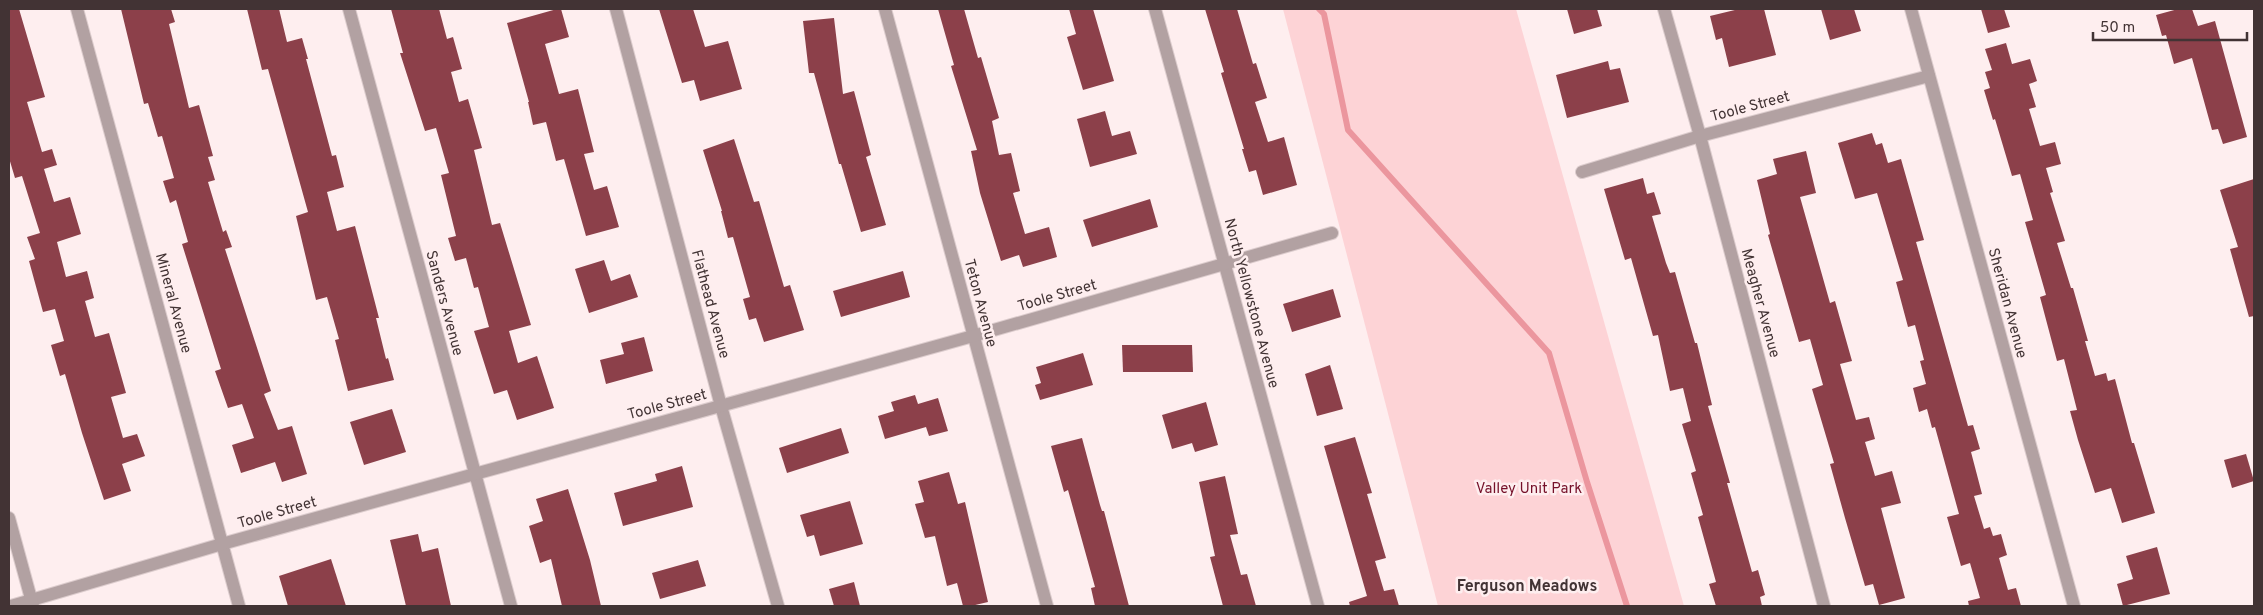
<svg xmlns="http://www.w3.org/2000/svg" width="2263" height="615" font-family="Overpass,sans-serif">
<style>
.green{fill:#fdd3d6}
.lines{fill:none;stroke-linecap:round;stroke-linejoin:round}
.stream{stroke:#eb969e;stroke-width:6}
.building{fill:#8c404a}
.minor-casing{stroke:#dccccd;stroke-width:14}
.tertiary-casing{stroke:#dccccd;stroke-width:14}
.minor{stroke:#b2a1a2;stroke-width:12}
.tertiary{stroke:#b2a1a2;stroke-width:12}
.labels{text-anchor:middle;stroke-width:5;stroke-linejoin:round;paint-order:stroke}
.street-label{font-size:15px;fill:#423334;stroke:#feeeef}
.park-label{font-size:15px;fill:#751029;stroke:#feeeef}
.neighbourhood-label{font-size:16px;font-weight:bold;fill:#423334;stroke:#feeeef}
</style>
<rect width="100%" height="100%" fill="#feeeef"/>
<polygon class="green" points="1283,9 1516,9 1684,606 1438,606"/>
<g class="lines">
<polyline class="stream" points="1319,9 1324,14 1348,130 1549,353 1587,482 1627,606"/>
</g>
<g class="building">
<polygon points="9,9 19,9 45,97 27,102 42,152 52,149 57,165 44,169 54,202 70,197 81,234 57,242 66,277 87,271 94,298 85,301 95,337 109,333 126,393 111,397 123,438 137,434 145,456 122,464 131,491 104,500 82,433 65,374 60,376 51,345 64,341 55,309 43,312 29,261 35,259 27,237 40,233 22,176 15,178 9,158"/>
<polygon points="121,9 171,9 175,22 169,24 189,108 199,105 213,156 208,157 215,180 208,182 223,232 226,230 232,247 225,249 271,391 264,394 278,430 292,426 307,474 282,482 275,462 241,473 232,445 254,438 242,404 228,408 215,371 221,369 182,244 188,242 176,200 170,203 163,181 174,178 162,136 158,137 148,103 144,104"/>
<polygon points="247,9 279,9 287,42 302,38 308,59 306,59 332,156 336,155 344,187 327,192 337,231 355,226 379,318 376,318 386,359 388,358 394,380 348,391 335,340 339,339 327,297 316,300 296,216 308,212 268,69 262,70"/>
<polygon points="391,9 439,9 447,39 453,37 462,69 451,72 459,102 468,99 482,148 474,150 492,225 500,223 531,325 509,331 518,363 537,356 554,408 517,420 507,390 494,394 474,331 489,327 478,287 474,288 466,258 455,261 448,238 456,236 441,175 449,173 436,128 425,131 400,53 403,53"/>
<polygon points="557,9 561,9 569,37 545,44 559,94 578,89 594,152 584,154 594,190 607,186 619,227 586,236 564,159 556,161 546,122 533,125 528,102 529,102 507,23"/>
<polygon points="659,9 693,9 705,47 728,41 742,89 700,101 694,80 682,83"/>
<polygon points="938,9 964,9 978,58 981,57 999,118 992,121 999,155 1011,153 1020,191 1013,193 1025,234 1049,227 1057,257 1023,267 1019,255 1001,261 980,193 971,151 977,150 951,66 954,65"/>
<polygon points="1069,9 1093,9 1114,81 1083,90 1067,37 1076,34"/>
<polygon points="1205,9 1237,9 1253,64 1256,63 1267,98 1255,102 1268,142 1284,137 1297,185 1263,195 1256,170 1249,172 1242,149 1244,149 1221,73 1224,72"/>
<polygon points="1567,9 1597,9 1602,26 1574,34"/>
<polygon points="1739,9 1764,9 1776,55 1729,67 1722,38 1716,40 1710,16"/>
<polygon points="1821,9 1854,9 1861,31 1830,40"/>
<polygon points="1981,9 2004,9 2010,27 1988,33"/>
<polygon points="2178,9 2192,9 2198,26 2215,21 2247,137 2223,144 2218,129 2212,130 2192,58 2174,64 2166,35 2162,36 2156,15"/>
<polygon points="834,18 843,94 854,91 871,155 866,157 886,225 861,232 841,164 839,164 814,73 809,73 803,21"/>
<polygon points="2006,43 2012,64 2030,59 2037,81 2029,84 2036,107 2029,109 2040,146 2055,142 2061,164 2046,168 2053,192 2050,193 2065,241 2057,243 2071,288 2073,288 2088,341 2085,341 2095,376 2106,373 2108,381 2115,379 2132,443 2134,443 2155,513 2122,523 2111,488 2095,493 2078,440 2070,411 2077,410 2064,359 2057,361 2040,297 2046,295 2025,222 2033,220 2020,174 2012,176 1995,119 1993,120 1984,90 1990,88 1985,72 1992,70 1985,49"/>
<polygon points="1608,61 1610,70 1620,68 1629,102 1567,118 1556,75"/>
<polygon points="1105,111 1112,136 1130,131 1137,154 1090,167 1077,119"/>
<polygon points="1872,133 1876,145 1882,143 1888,163 1901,159 1924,240 1916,242 1968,426 1973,425 1980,449 1971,452 1982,494 1974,496 1984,529 1990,527 1993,536 2001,534 2007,555 1999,558 2008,590 2016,588 2021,606 1969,606 1968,601 1980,598 1970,563 1961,566 1947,517 1959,514 1935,427 1932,428 1927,409 1919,412 1913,388 1926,384 1920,361 1924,360 1915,325 1908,327 1896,282 1903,280 1877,193 1855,199 1838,143"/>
<polygon points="734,139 754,202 759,201 784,287 790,285 804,330 764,342 756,318 749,320 743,299 750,297 733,237 728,238 721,211 722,211 703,150"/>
<polygon points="1806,151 1816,193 1800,197 1830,303 1835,301 1852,361 1840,364 1856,420 1869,417 1875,439 1865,442 1875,476 1892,471 1901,503 1881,508 1905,598 1879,605 1873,584 1865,586 1845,518 1830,464 1834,463 1812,389 1823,385 1810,339 1799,342 1768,235 1770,234 1757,180 1777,174 1773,159"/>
<polygon points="1643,178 1647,194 1654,192 1661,214 1652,216 1666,263 1670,273 1675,272 1695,343 1697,343 1712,405 1708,406 1730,483 1727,483 1752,572 1758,570 1765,595 1760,597 1762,606 1716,606 1709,584 1716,582 1698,517 1703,515 1691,473 1696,471 1682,424 1691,421 1683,388 1670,391 1658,335 1653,336 1631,258 1625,260 1604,189"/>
<polygon points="2254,179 2254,316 2249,317 2230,249 2238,247 2220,190"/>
<polygon points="1150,199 1158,227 1092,247 1083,220"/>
<polygon points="604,260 611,281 630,274 638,297 589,313 575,269"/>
<polygon points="903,271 910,297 841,317 833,291"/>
<polygon points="1333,289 1341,317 1292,332 1283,304"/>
<polygon points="644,337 653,371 606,384 600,360 624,354 621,343"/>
<polygon points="1122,345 1192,345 1193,372 1123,372"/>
<polygon points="1083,353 1093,385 1040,400 1035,385 1041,383 1036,367"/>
<polygon points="1330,365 1343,409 1317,416 1305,374"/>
<polygon points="915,395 918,404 938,398 948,431 929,436 926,427 885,439 878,416 894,411 891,402"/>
<polygon points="1206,402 1218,445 1195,452 1192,443 1172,449 1162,415"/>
<polygon points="392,409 406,452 364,465 350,422"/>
<polygon points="841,428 849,453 787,473 779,448"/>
<polygon points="1355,437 1372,493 1367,494 1386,558 1375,561 1384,591 1394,589 1399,606 1350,606 1349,602 1367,596 1324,446"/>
<polygon points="1082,438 1100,505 1102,511 1104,511 1129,606 1095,606 1091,588 1095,587 1068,490 1064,492 1051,446"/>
<polygon points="2246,454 2254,481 2232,488 2224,460"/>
<polygon points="682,466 693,507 623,526 614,493 657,481 655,474"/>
<polygon points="949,472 958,504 965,502 988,602 971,606 963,606 957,583 947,586 935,536 925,538 915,504 924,502 918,481"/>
<polygon points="1225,476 1238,534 1230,535 1241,575 1247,574 1256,606 1223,606 1210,557 1215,556 1199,482"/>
<polygon points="568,489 590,560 601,606 562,606 551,559 540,563 529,526 543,521 536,499"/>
<polygon points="850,501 863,544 820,556 814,535 807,537 800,515"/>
<polygon points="418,534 422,552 438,548 451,606 406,606 390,540"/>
<polygon points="2157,547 2170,594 2123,606 2117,584 2133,579 2126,556"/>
<polygon points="331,559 346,606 288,606 279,576"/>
<polygon points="698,560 706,586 660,599 652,573"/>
<polygon points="854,582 860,606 834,606 829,589"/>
</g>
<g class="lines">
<g class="minor-casing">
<g id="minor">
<polyline points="77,9 239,606"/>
<polyline points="349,9 511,606"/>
<polyline points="616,9 721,406 778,606"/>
<polyline points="885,9 1047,606"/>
<polyline points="1155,9 1318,606"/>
<polyline points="1664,9 1700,136 1824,606"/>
<polyline points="1911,9 2074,606"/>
<polyline points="1582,172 1700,136 1929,76"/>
<polyline points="11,606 222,544 973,336 1332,233"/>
</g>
</g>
<g class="tertiary-casing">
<polyline id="tertiary" points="9,518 33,606"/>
</g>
<use href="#minor" class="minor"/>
<use href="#tertiary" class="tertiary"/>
</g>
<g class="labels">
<g class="street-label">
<text transform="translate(1750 106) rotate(-15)" y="5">Toole Street</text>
<text transform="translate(1057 295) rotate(-16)" y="5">Toole Street</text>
<text transform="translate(174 303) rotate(75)" y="5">Mineral Avenue</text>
<text transform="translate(445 303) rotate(75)" y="5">Sanders Avenue</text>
<text transform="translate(981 303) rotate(75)" y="5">Teton Avenue</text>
<text transform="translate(1252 303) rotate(75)" y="5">North Yellowstone Avenue</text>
<text transform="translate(1761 303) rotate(75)" y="5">Meagher Avenue</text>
<text transform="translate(2008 303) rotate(75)" y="5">Sheridan Avenue</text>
<text transform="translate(711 304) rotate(75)" y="5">Flathead Avenue</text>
<text transform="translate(667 404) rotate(-15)" y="5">Toole Street</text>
<text transform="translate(277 512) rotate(-16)" y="5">Toole Street</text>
</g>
<g class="park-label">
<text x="1529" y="493">Valley Unit Park</text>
</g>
<g class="neighbourhood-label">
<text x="1527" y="591">Ferguson Meadows</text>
</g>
</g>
<rect width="2263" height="615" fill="none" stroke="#423334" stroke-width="20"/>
<path d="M2093 32v8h154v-8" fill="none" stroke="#423334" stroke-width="2.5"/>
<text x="2100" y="32" font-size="15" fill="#423334" stroke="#feeeef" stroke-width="4" paint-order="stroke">50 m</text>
</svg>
